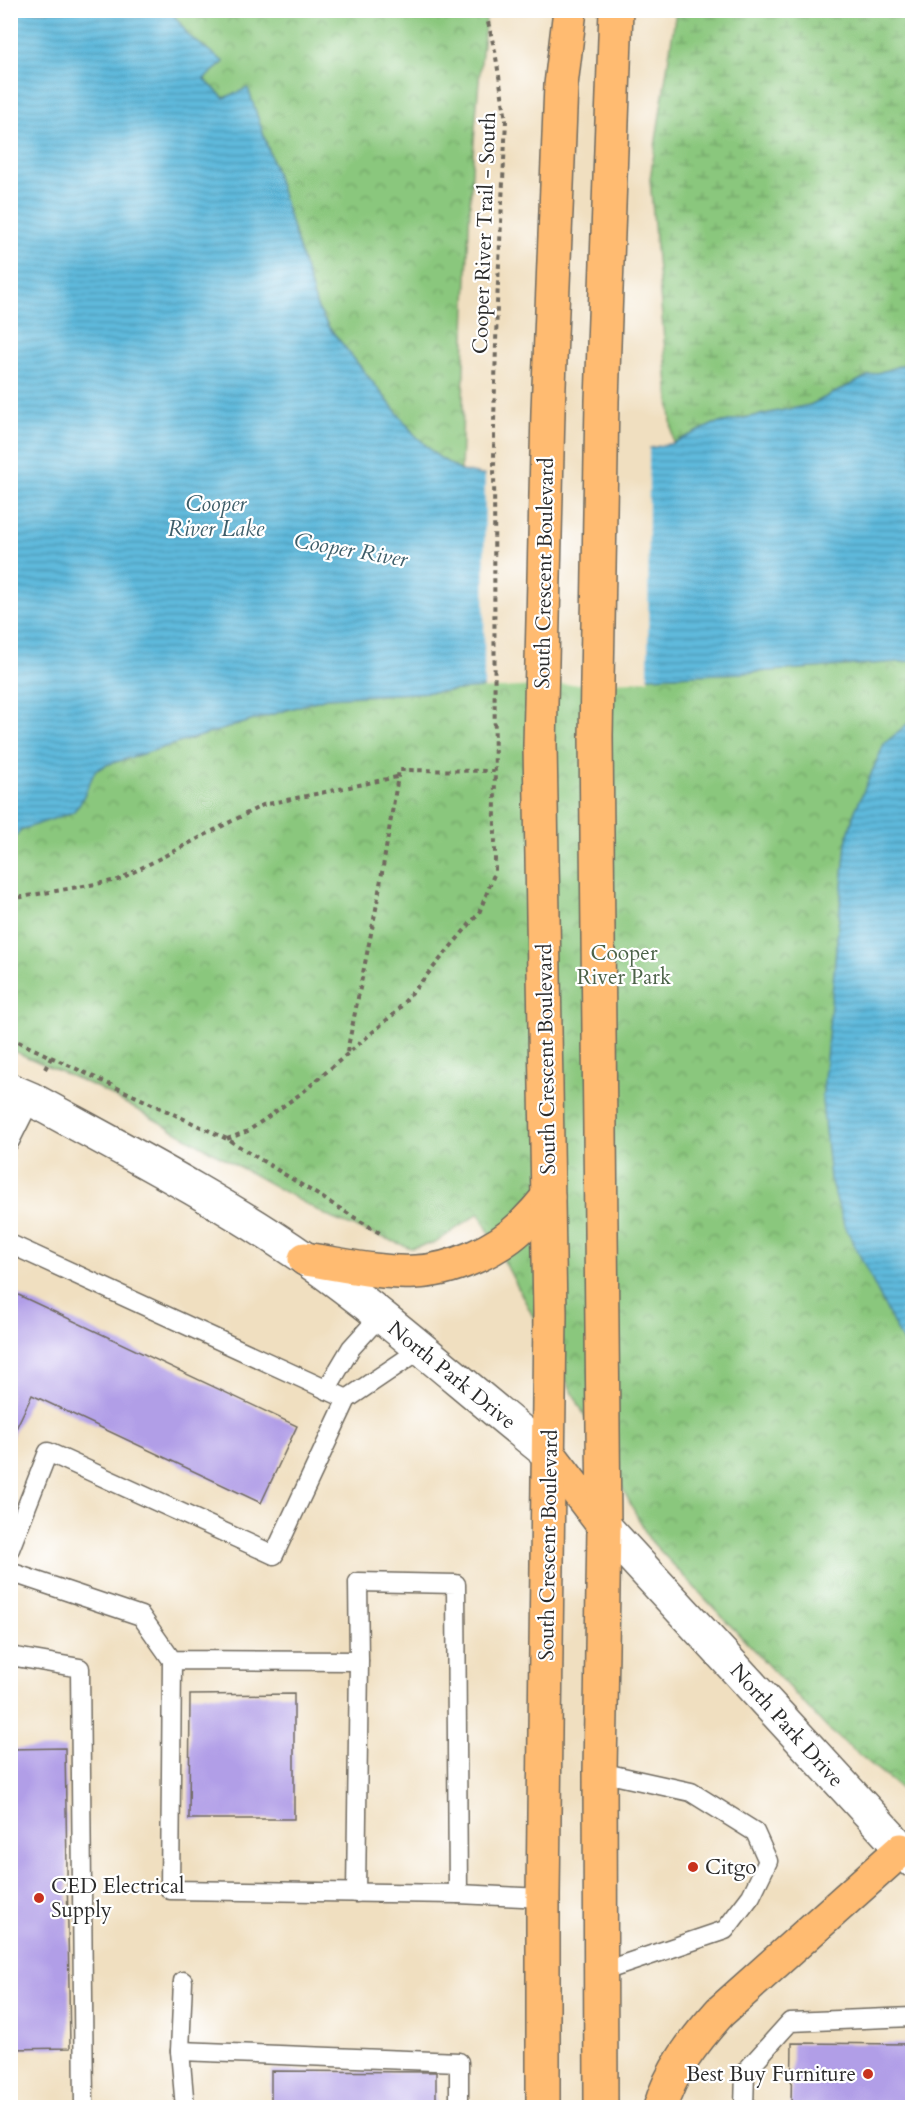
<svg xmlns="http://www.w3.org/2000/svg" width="923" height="2118" font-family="Cardo,serif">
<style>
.wetland{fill:url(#wetland-marsh);stroke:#5a7954;stroke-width:1.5}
.park{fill:url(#park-crowns);stroke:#5a7954;stroke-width:1.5}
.water{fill:url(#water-rules);stroke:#447284;stroke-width:1.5}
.pier{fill:#f0dfc0}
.building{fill:#b19ee7}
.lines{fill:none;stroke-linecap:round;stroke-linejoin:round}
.service-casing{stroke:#706a5f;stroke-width:21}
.tertiary-casing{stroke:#706a5f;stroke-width:36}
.trunk-casing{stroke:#706a5f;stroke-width:36}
.path{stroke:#706a5f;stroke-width:4;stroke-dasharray:4.5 4.5;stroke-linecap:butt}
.service{stroke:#fff;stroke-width:18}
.tertiary{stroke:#fff;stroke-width:33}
.trunk{stroke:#ffbb71;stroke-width:33}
.poi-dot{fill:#c8321e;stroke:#fff;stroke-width:2}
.labels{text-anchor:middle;stroke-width:4.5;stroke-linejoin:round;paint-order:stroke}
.street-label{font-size:21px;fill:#2b2b2b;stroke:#fff}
.park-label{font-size:21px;fill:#4c6248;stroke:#fff}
.poi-label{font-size:21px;fill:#2b2b2b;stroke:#fff;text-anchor:start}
.water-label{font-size:22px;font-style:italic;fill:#3d5d69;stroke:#fff}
</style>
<defs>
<pattern id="wetland-marsh" width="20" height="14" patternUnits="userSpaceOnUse" patternTransform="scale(1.5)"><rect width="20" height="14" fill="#8ac77d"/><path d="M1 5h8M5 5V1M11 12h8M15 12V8" fill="none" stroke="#71a267"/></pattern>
<pattern id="park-crowns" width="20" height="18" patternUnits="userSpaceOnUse" patternTransform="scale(1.5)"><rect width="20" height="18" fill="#8ac77d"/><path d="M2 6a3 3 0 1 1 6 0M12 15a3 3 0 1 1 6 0" fill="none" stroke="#71a267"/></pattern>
<pattern id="water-rules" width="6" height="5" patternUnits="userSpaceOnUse" patternTransform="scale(1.5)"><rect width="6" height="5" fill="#5eb9dc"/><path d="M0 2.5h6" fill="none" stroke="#4e97b3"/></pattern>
</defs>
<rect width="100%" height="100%" fill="#fff"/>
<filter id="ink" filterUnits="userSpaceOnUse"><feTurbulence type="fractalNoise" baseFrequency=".0167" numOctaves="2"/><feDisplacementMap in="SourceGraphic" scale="12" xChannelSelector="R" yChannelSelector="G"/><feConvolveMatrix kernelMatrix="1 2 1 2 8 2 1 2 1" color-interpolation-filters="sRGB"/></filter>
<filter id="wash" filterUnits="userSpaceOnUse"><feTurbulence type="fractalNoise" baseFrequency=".008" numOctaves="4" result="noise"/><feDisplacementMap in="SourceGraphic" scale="24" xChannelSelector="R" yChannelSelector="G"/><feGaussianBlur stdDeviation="1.35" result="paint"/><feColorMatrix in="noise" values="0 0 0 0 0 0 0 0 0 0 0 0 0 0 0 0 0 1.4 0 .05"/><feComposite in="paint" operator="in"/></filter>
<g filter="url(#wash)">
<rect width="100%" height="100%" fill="#f0dfc0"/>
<polygon class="wetland" points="676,11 912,11 912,362 868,376 810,405 714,424 673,443 650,179"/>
<g class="park">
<path d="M171,11H487C467,163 466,317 461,471L437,456L414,434L328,326L317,307L270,154L248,89L224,98L204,79L224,62L189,36Z"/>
<polygon points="912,661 912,1798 827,1728 649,1539 479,1213 435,1243 411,1248 333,1219 98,1088 11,1050 11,842 21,830 33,825 92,775 95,771 106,765 326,698 447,691 573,680 742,673"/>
</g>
<g class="water">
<polygon points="11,11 171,11 189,36 224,62 204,79 224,98 248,88 270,154 317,307 328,326 414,434 437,456 461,471 482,475 541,473 673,443 714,424 810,405 868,376 912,362 912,661 742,673 573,680 447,691 326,698 106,765 95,771 80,804 73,812 21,830 11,842"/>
<polygon points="912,720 912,1361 844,1224 830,1179 822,1101 846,842 854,813 884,744"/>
</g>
<polygon class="pier" points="649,445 648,680 484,689 485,472 541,470"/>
<g id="blocks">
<g class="building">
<polygon points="10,1291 297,1426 261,1503 32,1395 10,1441"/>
<polygon points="294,1694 294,1819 189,1819 190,1695"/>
<polygon points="65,1748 70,2048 10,2049 10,1749"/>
<polygon points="792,2043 912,2044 912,2108 791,2108"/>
<polygon points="271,2071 436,2072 436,2108 271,2108"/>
</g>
</g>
</g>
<g filter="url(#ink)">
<use href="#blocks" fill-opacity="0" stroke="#706a5f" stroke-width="1.5"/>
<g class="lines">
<g class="service-casing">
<g id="service">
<polyline points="10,1141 31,1099"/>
<polyline points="10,1244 347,1399"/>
<polyline points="326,1390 351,1348 380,1316"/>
<polyline points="10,1549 48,1452 274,1555 347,1399 421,1349"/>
<polyline points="10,1572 141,1616 172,1660 359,1661 358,1582 456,1584 458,1894 170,1890 172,1660"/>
<polyline points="10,1656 80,1668 84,2108"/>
<polyline points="600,1772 691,1792 755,1832 768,1861 751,1896 725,1930 601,1972"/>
<polyline points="356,1893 359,1661"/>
<polyline points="458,1894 543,1898"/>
<polyline points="183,1981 180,2051 185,2108"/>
<polyline points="180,2051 459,2062 459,2108"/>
<polyline points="744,2108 745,2072 790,2022 912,2017"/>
</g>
</g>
<g class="tertiary-casing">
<g id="tertiary">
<path d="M10,1090L31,1099C124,1150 219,1199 307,1260C391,1319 468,1390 549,1454"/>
<polyline points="604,1526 912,1860"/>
</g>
</g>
<g class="trunk-casing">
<g id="trunk">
<path d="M305,1259C340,1264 379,1274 415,1272C451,1271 498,1250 523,1225C532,1216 540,1207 548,1197"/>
<polyline points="549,1454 604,1526"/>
<polyline points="543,2108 543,1898 550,1314 540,745 548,411 561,85 570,10"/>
<polyline points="601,2108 600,1772 604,1526 596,736 602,401 616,10"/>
<path d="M660,2108C671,2070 694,2041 720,2012L901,1850"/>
</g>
</g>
<g class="path">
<polyline points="10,899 118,880 263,805 397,777"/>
<polyline points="10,1038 227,1139 383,1235"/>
<polyline points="347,1052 376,909 399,770 495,771"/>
<polyline points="45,1069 52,1056"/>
<polyline points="227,1139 248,1131 303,1092 395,1013 479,913 495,872 494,423 497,304 506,120 495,51 485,10"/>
</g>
<use href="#service" class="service"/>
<use href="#tertiary" class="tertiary"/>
<use href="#trunk" class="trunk"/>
</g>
</g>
<g class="poi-dot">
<circle cx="693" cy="1867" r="6"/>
<circle cx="39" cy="1898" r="6"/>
<circle cx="868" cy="2074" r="6"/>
</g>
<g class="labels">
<g class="street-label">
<text transform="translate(484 233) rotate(-88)" y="7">Cooper River Trail - South</text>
<text transform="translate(544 573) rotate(-89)" y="7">South Crescent Boulevard</text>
<text transform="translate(546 1059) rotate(-91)" y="7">South Crescent Boulevard</text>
<text transform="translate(452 1375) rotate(39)" y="7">North Park Drive</text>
<text transform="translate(548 1545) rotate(-89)" y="7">South Crescent Boulevard</text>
<text transform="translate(787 1725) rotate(48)" y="7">North Park Drive</text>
</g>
<g class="park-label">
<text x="624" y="960">Cooper<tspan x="624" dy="24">River Park</tspan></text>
</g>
<g class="poi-label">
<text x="705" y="1874">Citgo</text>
<text x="51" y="1893">CED Electrical<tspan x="51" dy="24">Supply</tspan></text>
<text x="856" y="2081" text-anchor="end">Best Buy Furniture</text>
</g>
<g class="water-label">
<text x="216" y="511">Cooper<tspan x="216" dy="25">River Lake</tspan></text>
<text transform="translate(351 549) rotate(10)" y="8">Cooper River</text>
</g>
</g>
<rect width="923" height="2118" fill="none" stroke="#fff" stroke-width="36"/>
</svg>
